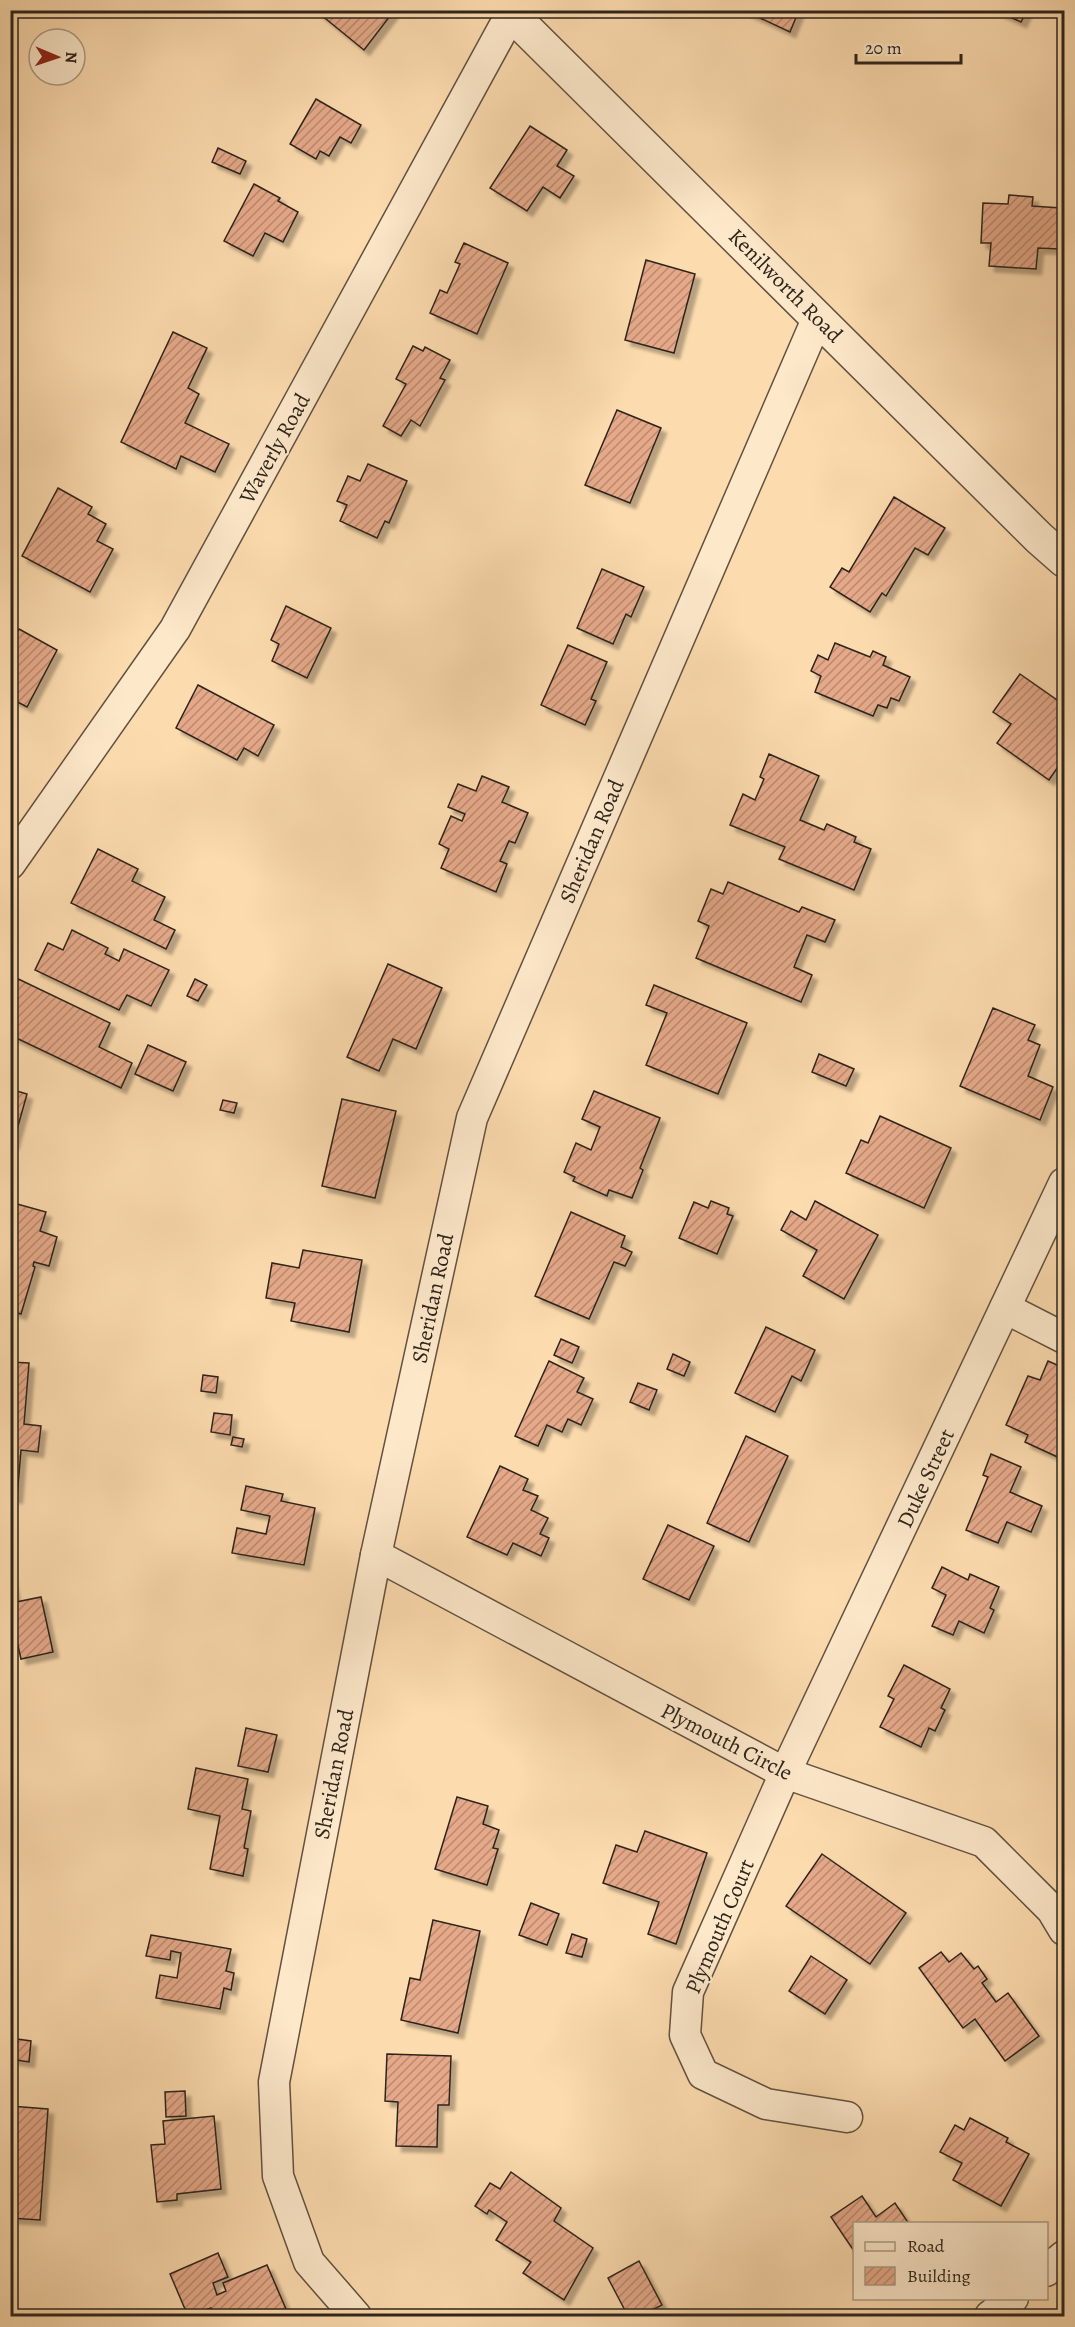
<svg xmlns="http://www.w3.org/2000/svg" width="1075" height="2327" font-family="Alegreya,serif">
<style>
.building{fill:url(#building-hatch);stroke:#2d241b;stroke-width:1.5;filter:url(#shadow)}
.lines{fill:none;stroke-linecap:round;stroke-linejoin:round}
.minor-casing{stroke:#615240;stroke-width:33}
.tertiary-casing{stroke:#615240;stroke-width:36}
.minor{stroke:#fde8ca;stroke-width:30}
.tertiary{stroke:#fde8ca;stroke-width:33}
.labels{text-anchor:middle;stroke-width:4.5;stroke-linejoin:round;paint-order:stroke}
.street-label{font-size:22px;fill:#2d241b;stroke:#fde8ca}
</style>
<defs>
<pattern id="building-hatch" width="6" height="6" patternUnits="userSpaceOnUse" patternTransform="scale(1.5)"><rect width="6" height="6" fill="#e5a989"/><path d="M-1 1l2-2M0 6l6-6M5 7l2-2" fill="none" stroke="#ba896f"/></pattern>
<filter id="shadow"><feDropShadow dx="5.5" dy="5.5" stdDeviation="1.5" flood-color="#0004"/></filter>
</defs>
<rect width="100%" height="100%" fill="#fcdbae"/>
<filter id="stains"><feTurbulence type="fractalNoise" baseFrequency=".00333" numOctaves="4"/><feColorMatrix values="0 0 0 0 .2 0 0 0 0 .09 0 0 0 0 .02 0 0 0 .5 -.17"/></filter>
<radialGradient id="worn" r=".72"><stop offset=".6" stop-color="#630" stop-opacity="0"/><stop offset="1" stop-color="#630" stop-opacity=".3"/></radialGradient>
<g class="building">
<polygon points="315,10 391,10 393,12 364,50"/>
<polygon points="743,10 799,10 790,32"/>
<polygon points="995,10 1027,10 1021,22"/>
<polygon points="316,99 361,125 351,143 340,137 329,156 320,151 316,159 290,144"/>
<polygon points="530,126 567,150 557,166 574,176 560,198 543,187 527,211 490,188"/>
<polygon points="218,148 246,161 240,174 212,162"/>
<polygon points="254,184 280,198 278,201 298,212 283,242 265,233 253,256 224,241"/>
<polygon points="1009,195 1033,197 1032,206 1061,208 1059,249 1038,248 1036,269 989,266 991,243 981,243 983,203 1008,204"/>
<polygon points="464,243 508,263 477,334 430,313 440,290 447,293 460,264 455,262"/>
<polygon points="646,260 695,274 674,353 625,340"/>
<polygon points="173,332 207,348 188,388 199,394 185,423 229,444 215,472 181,456 176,469 121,442"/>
<polygon points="413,346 423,351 425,347 450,360 440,378 445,380 420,426 411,420 401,436 383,426 406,384 396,379"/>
<polygon points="617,410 661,428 630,503 585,485"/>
<polygon points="368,464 407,481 389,523 385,521 377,538 340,521 347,505 337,501 348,476 360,481"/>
<polygon points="58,488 92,507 88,514 106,524 97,541 113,549 90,592 22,556"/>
<polygon points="894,497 945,528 928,555 915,548 886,596 882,593 870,612 830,587 842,568 849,572"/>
<polygon points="602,569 644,587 631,617 626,614 613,644 577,628"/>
<polygon points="286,606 331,628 307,678 272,661 279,644 271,640"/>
<polygon points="19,629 57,650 27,707 10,698 10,644"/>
<polygon points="835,643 870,657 873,651 886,657 883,665 910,677 899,701 891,698 887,708 878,705 873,716 815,692 821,676 811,671 818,655 828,660"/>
<polygon points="568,645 607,662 591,699 596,701 585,725 541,705"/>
<polygon points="1020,674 1064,705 1064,758 1049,780 997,743 1011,724 993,712"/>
<polygon points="198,685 274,725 258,756 244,748 237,760 176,728"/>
<polygon points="769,754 819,776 800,820 824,830 827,824 856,837 854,842 871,849 854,890 779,859 785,847 730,825 743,794 755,800 764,779 760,777"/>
<polygon points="482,776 509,787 502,802 528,813 515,843 509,841 500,861 507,864 496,892 441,868 449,849 439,844 451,816 462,821 465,814 448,807 458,784 476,791"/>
<polygon points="98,849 138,869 132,881 165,897 154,920 175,930 166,949 71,903"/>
<polygon points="728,882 799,912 802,907 835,920 825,942 807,935 794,967 812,975 801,1002 696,958 709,926 698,921 711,889 723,894"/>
<polygon points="72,930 108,948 105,954 119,961 124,949 169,970 151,1006 127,995 119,1010 35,970 48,943 63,950"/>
<polygon points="388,964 442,988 416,1049 393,1039 379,1071 347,1057"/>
<polygon points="10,975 110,1023 99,1047 132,1063 121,1088 10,1035"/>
<polygon points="195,979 207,985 198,1001 187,996"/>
<polygon points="654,985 747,1023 718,1094 646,1065 667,1013 646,1005"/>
<polygon points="993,1008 1035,1025 1028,1040 1040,1045 1028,1076 1053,1087 1040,1120 960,1086"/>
<polygon points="148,1045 186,1062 173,1091 135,1074"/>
<polygon points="819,1054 854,1069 846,1086 812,1072"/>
<polygon points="10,1089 27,1094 13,1144 10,1144"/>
<polygon points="594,1091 660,1118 640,1168 643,1170 632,1198 609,1190 607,1196 573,1181 575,1177 564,1172 576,1143 591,1150 600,1127 582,1119"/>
<polygon points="342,1099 396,1111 375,1198 322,1186"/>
<polygon points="223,1100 237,1103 234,1113 220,1110"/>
<polygon points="880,1116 951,1148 924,1208 846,1173 861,1140 868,1143"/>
<polygon points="711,1201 729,1208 727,1214 733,1216 717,1254 679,1238 694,1202 708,1208"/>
<polygon points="815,1201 878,1235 844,1299 803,1276 817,1250 781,1230 791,1211 806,1220"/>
<polygon points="10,1202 46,1212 40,1231 57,1237 49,1266 34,1262 33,1266 35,1267 21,1314 10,1311"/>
<polygon points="571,1212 625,1236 621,1247 632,1252 625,1266 614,1262 589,1319 535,1296"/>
<polygon points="303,1250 362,1260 349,1332 291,1321 295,1303 266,1298 272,1263 299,1268"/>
<polygon points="766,1327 815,1350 801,1381 792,1376 775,1412 735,1393"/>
<polygon points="561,1339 579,1347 572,1363 554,1355"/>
<polygon points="673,1354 690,1362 684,1376 667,1369"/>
<polygon points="549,1361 584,1378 577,1392 593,1399 581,1425 568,1419 562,1432 547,1425 538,1446 515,1436"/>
<polygon points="1048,1361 1064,1368 1064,1460 1025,1442 1028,1435 1006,1425 1028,1376 1040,1380"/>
<polygon points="10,1362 29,1363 24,1424 41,1426 38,1452 21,1450 17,1498 10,1497"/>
<polygon points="203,1375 218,1377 216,1393 201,1391"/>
<polygon points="638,1383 657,1390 649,1410 630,1402"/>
<polygon points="214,1413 232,1415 230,1435 211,1432"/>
<polygon points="746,1436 788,1456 749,1542 707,1523"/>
<polygon points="233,1437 244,1439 242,1447 231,1445"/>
<polygon points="991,1454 1021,1467 1010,1492 1042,1506 1031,1532 1007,1522 998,1543 966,1530 988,1477 983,1475"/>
<polygon points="500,1466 528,1479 523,1490 538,1496 531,1510 548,1518 540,1534 549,1538 541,1556 513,1543 507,1555 467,1537"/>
<polygon points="246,1486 283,1494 281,1501 315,1508 304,1565 232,1553 237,1528 266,1534 270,1516 241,1510"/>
<polygon points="668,1525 714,1546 689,1600 643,1579"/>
<polygon points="942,1567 968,1580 970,1574 999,1587 990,1608 994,1610 984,1633 959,1621 953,1635 932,1626 946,1595 932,1588"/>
<polygon points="10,1573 16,1602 41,1597 53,1652 21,1659 14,1628 10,1629"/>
<polygon points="904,1665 950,1689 941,1708 945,1710 935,1731 929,1728 921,1747 880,1727 894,1699 888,1696"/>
<polygon points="246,1728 277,1735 268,1772 238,1766"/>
<polygon points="196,1768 248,1779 242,1809 251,1811 244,1848 248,1849 243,1876 210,1869 220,1816 188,1809"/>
<polygon points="457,1797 488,1806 483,1824 499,1830 493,1848 498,1849 487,1885 435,1869"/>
<polygon points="645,1831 707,1853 676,1944 648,1934 659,1902 603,1883 616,1845 637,1852"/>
<polygon points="822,1854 906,1913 870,1964 786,1906"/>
<polygon points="531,1903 559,1914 547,1945 519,1935"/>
<polygon points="433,1920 480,1931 458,2033 401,2020 410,1978 420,1980"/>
<polygon points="572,1934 587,1939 582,1957 566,1953"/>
<polygon points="151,1935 231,1949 226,1971 234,1973 231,1990 224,1988 220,2009 156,1998 160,1975 177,1978 181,1953 171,1951 170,1960 146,1956"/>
<polygon points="941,1952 949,1962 961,1953 974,1969 978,1966 987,1979 982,1983 996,2002 1008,1993 1039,2036 1005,2061 975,2019 963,2028 919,1968"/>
<polygon points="811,1956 847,1980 825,2014 789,1991"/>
<polygon points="10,2038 31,2041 29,2062 10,2059"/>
<polygon points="387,2054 451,2056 449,2105 438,2105 437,2147 396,2146 398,2102 385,2101"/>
<polygon points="185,2091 186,2116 166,2117 165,2092"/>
<polygon points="10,2106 48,2109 40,2220 10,2218"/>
<polygon points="214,2116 221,2189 177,2194 177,2200 157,2202 151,2145 165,2144 163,2121"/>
<polygon points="970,2118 1008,2138 1006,2142 1029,2154 1001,2206 953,2180 962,2163 940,2152 955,2125 964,2130"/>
<polygon points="511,2172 561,2208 554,2221 593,2248 564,2300 523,2273 531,2262 496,2240 507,2222 489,2210 487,2214 475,2206 490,2183 500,2189"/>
<polygon points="862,2196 876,2217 895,2203 909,2224 854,2224 854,2251 831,2217"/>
<polygon points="218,2253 228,2277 213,2283 217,2295 226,2291 223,2283 267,2265 289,2316 214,2316 211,2308 188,2316 170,2274"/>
<polygon points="639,2261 662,2305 640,2316 628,2316 608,2278"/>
</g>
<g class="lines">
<g class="minor-casing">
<g id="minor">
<polyline points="10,864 175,629 511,14"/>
<polyline points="1005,1308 1064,1338"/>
<polyline points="376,1555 785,1773 984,1842 1052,1910 1064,1930"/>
<polyline points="847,2117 766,2104 703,2074 685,2035 688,1992 785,1773 1064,1183"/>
<polyline points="1046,2271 1064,2256"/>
<polyline points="356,2316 309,2262 278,2176 274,2082 376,1555 472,1118 818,317"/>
<polyline points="990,2316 1013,2298"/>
</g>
</g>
<g class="tertiary-casing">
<polyline id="tertiary" points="507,10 1039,538 1064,560"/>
</g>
<use href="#minor" class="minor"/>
<use href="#tertiary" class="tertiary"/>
</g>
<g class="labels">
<g class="street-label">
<text transform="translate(786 285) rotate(45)" y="8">Kenilworth Road</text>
<text transform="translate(274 448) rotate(-61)" y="8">Waverly Road</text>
<text transform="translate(591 841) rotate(-67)" y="8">Sheridan Road</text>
<text transform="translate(432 1298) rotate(-78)" y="8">Sheridan Road</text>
<text transform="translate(925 1478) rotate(-65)" y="8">Duke Street</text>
<text transform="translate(727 1741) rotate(27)" y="8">Plymouth Circle</text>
<text transform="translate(333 1774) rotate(-79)" y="8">Sheridan Road</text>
<text transform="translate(719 1926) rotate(-67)" y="8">Plymouth Court</text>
</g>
</g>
<rect width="1075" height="2327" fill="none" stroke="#fcdbae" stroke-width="36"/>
<rect x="12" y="12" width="1051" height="2303" fill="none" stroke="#2d241b" stroke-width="3"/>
<rect x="18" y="18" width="1039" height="2291" fill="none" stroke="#2d241b" stroke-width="1.5"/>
<rect x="853" y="2222" width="195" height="78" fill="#fde8ca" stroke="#aa9a84" stroke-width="1.5"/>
<rect x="865" y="2242" width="30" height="9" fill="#fde8ca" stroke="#aa9a84" stroke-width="1.5"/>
<text x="907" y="2252" font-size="18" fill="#2d241b">Road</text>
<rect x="865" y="2267" width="30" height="18" fill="url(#building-hatch)" stroke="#aa9a84" stroke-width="1.5"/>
<text x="907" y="2282" font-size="18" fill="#2d241b">Building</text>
<g transform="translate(57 57) rotate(92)"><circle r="28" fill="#fde8ca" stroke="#aa9a84" stroke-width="1.5"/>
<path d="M0-4.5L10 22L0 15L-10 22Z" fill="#8f2418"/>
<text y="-9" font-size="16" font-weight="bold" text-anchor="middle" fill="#2d241b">N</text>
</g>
<path d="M856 54v9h105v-9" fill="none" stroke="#2d241b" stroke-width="3"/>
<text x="865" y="54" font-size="18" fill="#2d241b" stroke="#fde8ca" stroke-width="4.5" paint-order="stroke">20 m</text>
<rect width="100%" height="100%" filter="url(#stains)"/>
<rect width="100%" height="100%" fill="url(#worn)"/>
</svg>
